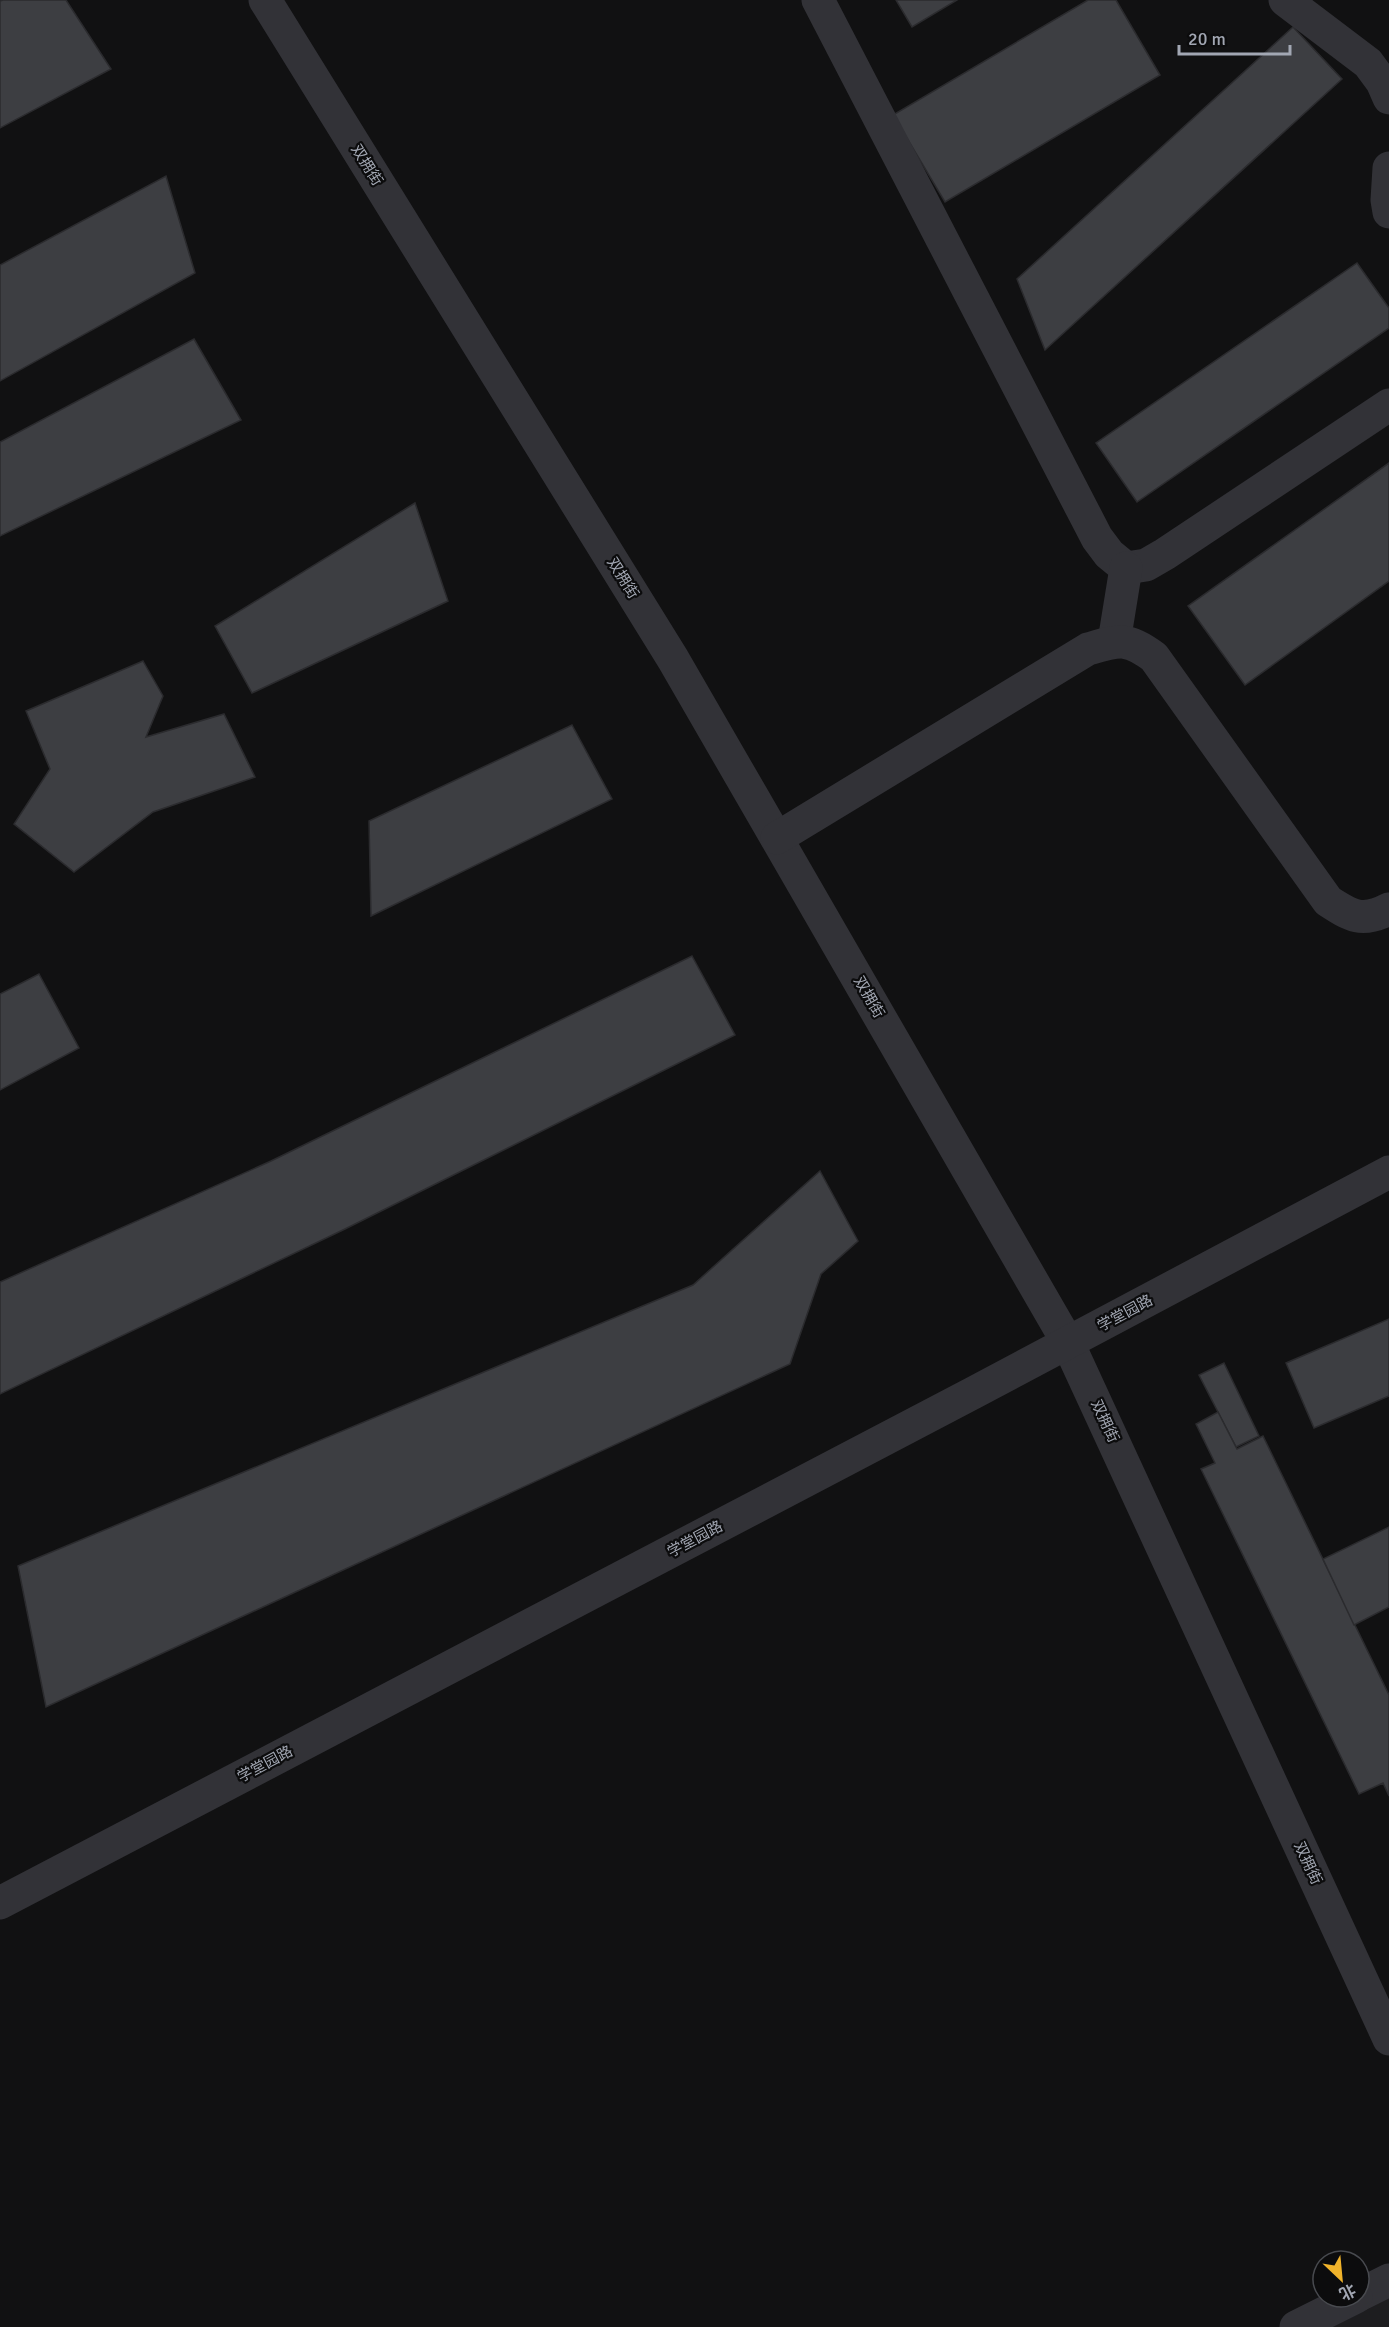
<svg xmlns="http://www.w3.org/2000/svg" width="1389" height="2327" font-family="Signika,'Noto Sans SC',sans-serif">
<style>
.built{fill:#1d1d1f}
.building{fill:#3d3e42;stroke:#2b2b2e;stroke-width:1.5}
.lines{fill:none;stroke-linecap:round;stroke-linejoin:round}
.minor{stroke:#323237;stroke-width:33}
.labels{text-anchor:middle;stroke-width:4.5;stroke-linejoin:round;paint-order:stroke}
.street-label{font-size:15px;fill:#a2a7b3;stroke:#0c0c0d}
</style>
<rect width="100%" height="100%" fill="#111112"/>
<polygon class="built" points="1389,2280 1389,2327 1296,2327"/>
<g class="building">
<polygon points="3,0 66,0 111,69 0,128 0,1"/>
<polygon points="896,0 957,0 912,27"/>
<polygon points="1088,0 1116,0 1160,75 945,202 893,115"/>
<polygon points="1293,27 1342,79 1045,350 1017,279"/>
<polygon points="166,176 195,273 0,381 0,265"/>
<polygon points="1357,263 1389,308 1389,328 1137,502 1096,443"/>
<polygon points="194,339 241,420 0,536 0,442"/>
<polygon points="1389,463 1389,581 1245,685 1188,606"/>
<polygon points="415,503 448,601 252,693 215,626"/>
<polygon points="143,661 163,696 146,737 224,714 255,777 153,812 74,872 14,824 50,769 26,711"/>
<polygon points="572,725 612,799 371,916 369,821"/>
<polygon points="692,956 735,1035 345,1229 0,1394 0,1282 271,1161"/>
<polygon points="39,974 79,1048 0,1090 0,994"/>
<polygon points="820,1171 858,1241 821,1274 790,1364 46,1707 18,1566 693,1285"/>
<polygon points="1389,1319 1389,1396 1314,1428 1286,1363"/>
<polygon points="1224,1363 1259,1436 1236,1447 1199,1375"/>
<polygon points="1218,1412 1237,1449 1263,1436 1389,1695 1389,1796 1383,1783 1359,1794 1201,1469 1215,1463 1196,1424"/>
<polygon points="1389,1527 1389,1607 1354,1625 1323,1559"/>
</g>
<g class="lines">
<g class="minor">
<polyline points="265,0 673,659 1068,1343 1389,2039"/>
<polyline points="818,0 1097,538 1109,554 1126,568 1146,565 1165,554 1389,405"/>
<polyline points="1285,0 1368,63 1382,82 1389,98"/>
<polyline points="1389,168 1387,200 1389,212"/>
<polyline points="1114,642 1126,568"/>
<path d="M777,838L1088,649C1120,640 1127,637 1154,657L1328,901C1351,916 1362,923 1389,909"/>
<polyline points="0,1903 973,1393 1389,1172"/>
<polyline points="1359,2295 1389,2280"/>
<polyline points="1296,2327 1356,2297"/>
</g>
</g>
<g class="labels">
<g class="street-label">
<text transform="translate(367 165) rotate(58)" y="5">双拥街</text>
<text transform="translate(623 578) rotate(58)" y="5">双拥街</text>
<text transform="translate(869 997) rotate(60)" y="5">双拥街</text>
<text transform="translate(1125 1313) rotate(-28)" y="5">学堂园路</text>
<text transform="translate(1105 1421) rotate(65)" y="5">双拥街</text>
<text transform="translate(695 1539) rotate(-28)" y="5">学堂园路</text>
<text transform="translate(265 1764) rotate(-28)" y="5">学堂园路</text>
<text transform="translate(1308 1863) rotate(65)" y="5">双拥街</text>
</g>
</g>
<g transform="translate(1341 2279) rotate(154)"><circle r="28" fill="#0c0c0d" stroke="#484a4f" stroke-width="1.5"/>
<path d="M0-4.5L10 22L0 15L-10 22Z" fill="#f0b32b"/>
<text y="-9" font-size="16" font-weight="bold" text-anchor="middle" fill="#a2a7b3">北</text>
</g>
<path d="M1179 45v9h111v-9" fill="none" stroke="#a2a7b3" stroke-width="3"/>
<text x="1188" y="45" font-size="18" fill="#a2a7b3" stroke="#0c0c0d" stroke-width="4.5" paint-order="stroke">20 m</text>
</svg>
